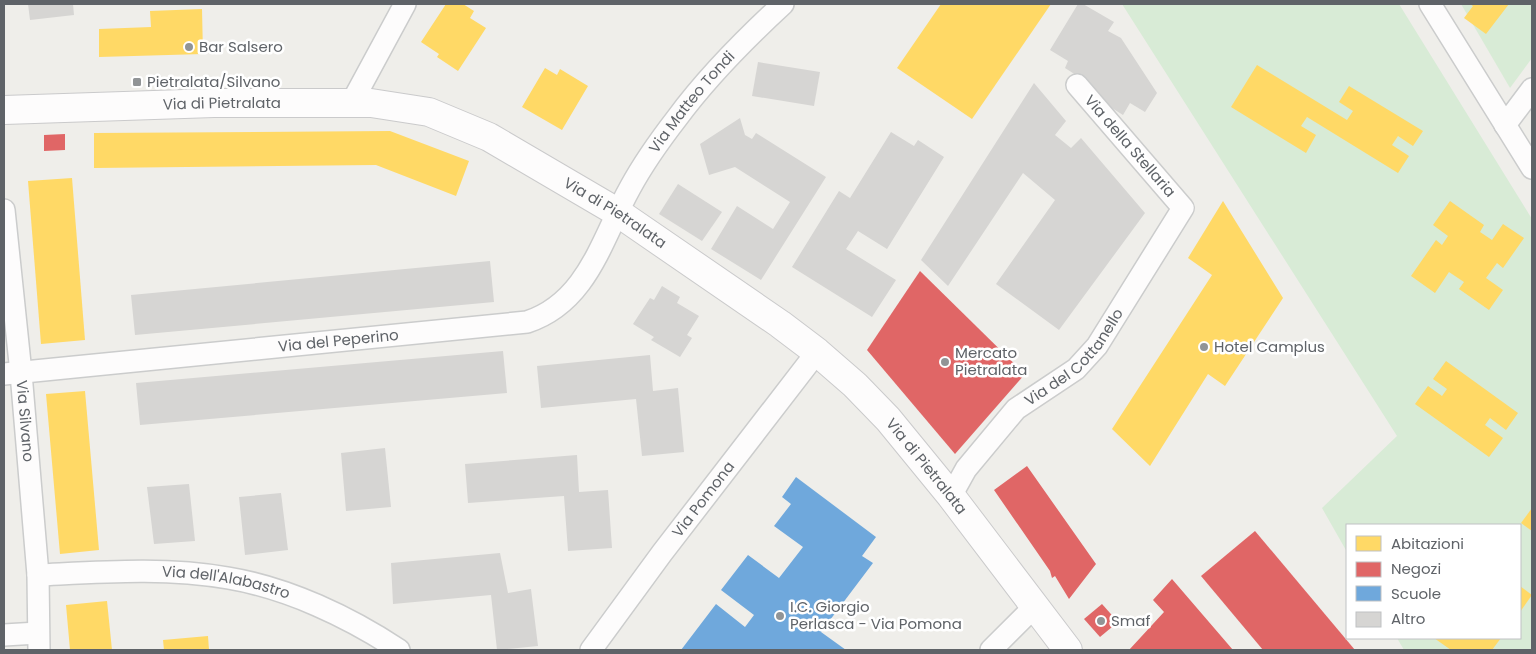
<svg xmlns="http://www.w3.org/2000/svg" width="1536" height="654" font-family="Poppins,sans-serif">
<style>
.green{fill:#d8ebd6}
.homes{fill:#ffd966}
.shops{fill:#e06666}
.schools{fill:#6fa8dc}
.building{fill:#d6d5d3}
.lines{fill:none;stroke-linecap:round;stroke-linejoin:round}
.street-casing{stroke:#cbcccc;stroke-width:24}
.secondary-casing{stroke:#cacacb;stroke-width:30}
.street{stroke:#fdfcfc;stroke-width:21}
.secondary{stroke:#fdfcfc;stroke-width:28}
.poi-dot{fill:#919496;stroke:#fff;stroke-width:2}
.labels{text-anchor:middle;stroke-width:5;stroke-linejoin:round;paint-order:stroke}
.poi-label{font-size:15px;fill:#5f6368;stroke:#fff;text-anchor:start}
.street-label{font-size:15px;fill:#5f6368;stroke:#fff}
</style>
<rect width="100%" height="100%" fill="#efeeea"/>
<g class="green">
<polygon points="1122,4 1399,4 1532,219 1532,650 1404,650 1397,638 1520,638 1520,525 1347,525 1347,552 1322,508 1397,436"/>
<polygon points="1461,4 1532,4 1532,58 1510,88"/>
</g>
<g class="homes">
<polygon points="446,4 463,4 474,11 470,18 486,28 458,71 437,57 439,54 421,42"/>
<polygon points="941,4 1051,4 972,119 897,68"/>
<polygon points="1470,4 1509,4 1486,34 1464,18 1473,6"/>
<polygon points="202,9 203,54 99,57 99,29 151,27 150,11"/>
<polygon points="1257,65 1347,120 1353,111 1339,102 1349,86 1423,131 1413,146 1398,136 1392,145 1409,156 1398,173 1307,117 1301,126 1316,135 1306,153 1231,107"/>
<polygon points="545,68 557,75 560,69 588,86 562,130 522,107"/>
<polygon points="390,131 469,161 456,196 376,165 94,168 94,133"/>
<polygon points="72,178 85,340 41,344 28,181"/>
<polygon points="1223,201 1283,298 1225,386 1208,374 1150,466 1112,429 1212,275 1188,258"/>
<polygon points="1450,201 1484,225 1480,232 1492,240 1503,224 1524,238 1503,268 1497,263 1486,278 1503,290 1489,310 1459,289 1464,282 1449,272 1435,293 1411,276 1436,240 1442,245 1448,236 1433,225"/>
<polygon points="1446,361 1518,413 1506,430 1490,418 1485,425 1503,438 1489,457 1415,404 1428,386 1442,396 1447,389 1433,379"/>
<polygon points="85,391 99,550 60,554 46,394"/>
<polygon points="1532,508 1532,531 1521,523"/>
<polygon points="1520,586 1532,595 1520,612"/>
<polygon points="107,601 112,650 70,650 66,605"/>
<polygon points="208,636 209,650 164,650 163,640"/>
<polygon points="1434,638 1501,638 1492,650 1451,650"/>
</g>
<g class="shops">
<polygon points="65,134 65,150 44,151 44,135"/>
<polygon points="920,271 1025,374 955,454 867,350"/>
<polygon points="1027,466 1096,564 1069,599 1055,576 1052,578 1050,571 994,490"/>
<polygon points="1255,531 1355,650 1263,650 1201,576"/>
<polygon points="1172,579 1233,650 1129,650 1164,612 1153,600"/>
<polygon points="1102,604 1118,622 1100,637 1084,619"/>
</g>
<polygon class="schools" points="796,477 876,537 862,556 873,563 821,632 846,650 681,650 716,604 745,627 754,615 721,590 748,555 779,578 803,547 774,526 791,504 782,497"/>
<g class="building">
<polygon points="28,4 73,4 74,15 30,20"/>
<polygon points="1078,4 1083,4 1114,22 1108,31 1121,38 1157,93 1145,112 1130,103 1123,115 1085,91 1090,84 1065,68 1068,61 1050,50"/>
<polygon points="758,62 820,72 814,106 752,96"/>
<polygon points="1034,83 1066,121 1055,135 1071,148 1081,138 1145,213 1059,330 996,284 1055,200 1023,173 948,286 921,260"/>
<polygon points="740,118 745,135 752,139 756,133 826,177 761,280 711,249 737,206 773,229 790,202 735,167 709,175 700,144"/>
<polygon points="891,132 914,146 918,140 944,157 887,249 858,231 846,249 896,280 872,317 792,267 839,191 850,198"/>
<polygon points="678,184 722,212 702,241 659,214"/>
<polygon points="490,261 494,302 135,335 131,295"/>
<polygon points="662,286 680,297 677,303 699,316 687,335 692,338 680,357 651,340 654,337 633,324 650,298 654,300"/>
<polygon points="503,351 507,393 140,425 136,383"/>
<polygon points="650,355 653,391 678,388 684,452 642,456 636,399 541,408 537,366"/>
<polygon points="385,448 391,507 346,511 341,453"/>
<polygon points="577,455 579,492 608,490 612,548 568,551 564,496 468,503 465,464"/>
<polygon points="189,484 195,541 154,544 147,487"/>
<polygon points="281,493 288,550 245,555 239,497"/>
<polygon points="500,553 508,593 531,589 538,646 497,650 491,595 393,604 391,563"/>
</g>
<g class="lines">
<g class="street-casing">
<g id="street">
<polyline points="1430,4 1532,168"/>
<polyline points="352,102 405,4"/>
<polyline points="1505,125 1532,89"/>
<path id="s1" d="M4,210L21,373L38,575L39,650"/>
<path id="s2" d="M4,374L527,322C588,302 602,238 630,188C643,164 660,140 677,118C708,76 745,39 783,4"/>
<path id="s3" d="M951,496L966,469L1016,409L1076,369L1097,346L1183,208L1077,85"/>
<path id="s4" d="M38,575C102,572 165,567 228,578C288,588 349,617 399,650"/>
<polyline points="4,635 38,633"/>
<path id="s5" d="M591,650L662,553L817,352"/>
<polyline points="991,650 1034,607"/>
</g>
</g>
<g class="secondary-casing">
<g id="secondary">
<path id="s6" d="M4,110L214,103H371L429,112L489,137L617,212L780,324L817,352L855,385L888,419L951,496L1068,650"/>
</g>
</g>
<use href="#street" class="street"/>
<use href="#secondary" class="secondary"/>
</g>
<g class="poi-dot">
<circle cx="189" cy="47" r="5"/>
<rect x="132" y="77" width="10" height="10" rx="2.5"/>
<circle cx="1204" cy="347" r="5"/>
<circle cx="945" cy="362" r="5"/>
<circle cx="780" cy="616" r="5"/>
<circle cx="1101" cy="621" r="5"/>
</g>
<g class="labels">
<g class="poi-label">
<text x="199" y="52">Bar Salsero</text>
<text x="147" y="87">Pietralata/Silvano</text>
<text x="1214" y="352">Hotel Camplus</text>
<text x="955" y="358">Mercato<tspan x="955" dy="17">Pietralata</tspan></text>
<text x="790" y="612">I.C. Giorgio<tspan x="790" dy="17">Perlasca - Via Pomona</tspan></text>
<text x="1111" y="626">Smaf</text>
</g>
<g class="street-label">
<text dy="5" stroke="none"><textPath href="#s2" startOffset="806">Via Matteo Tondi</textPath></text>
<text dy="5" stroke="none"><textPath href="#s6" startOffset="218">Via di Pietralata</textPath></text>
<text transform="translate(1130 146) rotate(49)" y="5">Via della Stellaria</text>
<text dy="5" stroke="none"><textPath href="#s6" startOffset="638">Via di Pietralata</textPath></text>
<text dy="5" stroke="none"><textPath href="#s2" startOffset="336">Via del Peperino</textPath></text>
<text dy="5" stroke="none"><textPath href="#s3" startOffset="188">Via del Cottanello</textPath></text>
<text dy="5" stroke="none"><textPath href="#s1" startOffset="212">Via Silvano</textPath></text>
<text dy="5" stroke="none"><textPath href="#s6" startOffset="1042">Via di Pietralata</textPath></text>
<text dy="5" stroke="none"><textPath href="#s5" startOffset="188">Via Pomona</textPath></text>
<text dy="5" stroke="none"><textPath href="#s4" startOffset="189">Via dell'Alabastro</textPath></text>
</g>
</g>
<rect width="1536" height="654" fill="none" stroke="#5f6368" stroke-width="10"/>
<rect x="1346" y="524" width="175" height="115" fill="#ffffff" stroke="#bfc1c3"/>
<rect x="1356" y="536" width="25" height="15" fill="#ffd966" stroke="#bfc1c3"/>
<text x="1391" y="549" font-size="15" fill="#5f6368">Abitazioni</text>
<rect x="1356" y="562" width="25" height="15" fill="#e06666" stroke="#bfc1c3"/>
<text x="1391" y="574" font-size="15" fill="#5f6368">Negozi</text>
<rect x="1356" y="586" width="25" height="15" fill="#6fa8dc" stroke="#bfc1c3"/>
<text x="1391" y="599" font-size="15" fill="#5f6368">Scuole</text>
<rect x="1356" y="612" width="25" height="15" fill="#d6d5d3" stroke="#bfc1c3"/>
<text x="1391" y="624" font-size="15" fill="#5f6368">Altro</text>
</svg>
